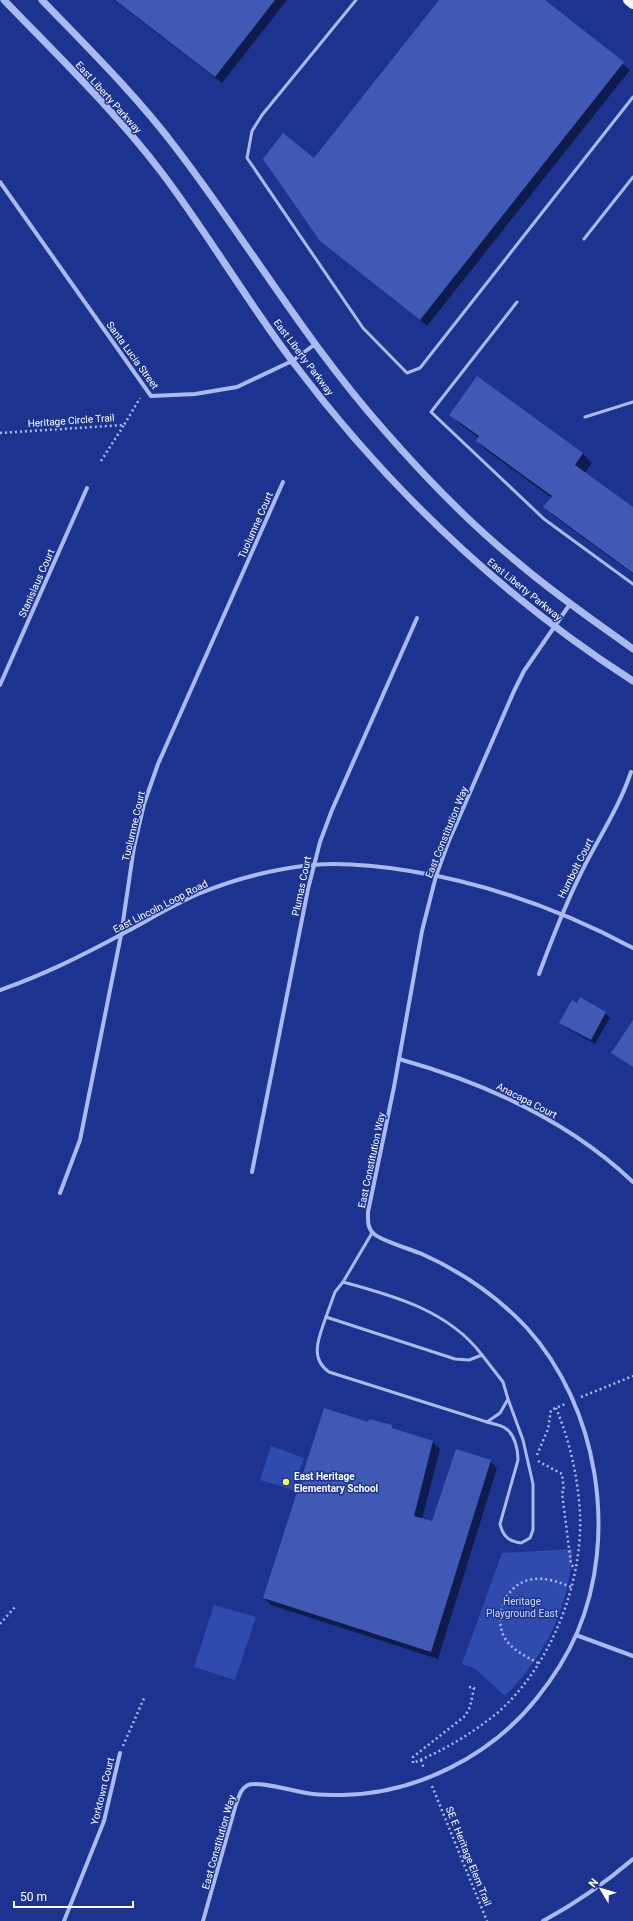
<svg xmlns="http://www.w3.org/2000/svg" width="633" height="1921" font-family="Roboto,sans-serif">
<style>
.green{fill:#2f4bad}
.shadow{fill:#0007}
.building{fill:#4059b5}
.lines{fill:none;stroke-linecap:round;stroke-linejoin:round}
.path{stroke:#aab9ee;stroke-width:2.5;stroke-dasharray:2 3;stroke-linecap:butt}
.service{stroke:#aab9ee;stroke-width:3}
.minor{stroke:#aab9ee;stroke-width:4}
.tertiary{stroke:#aab9ee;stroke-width:7}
.primary{stroke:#f1f3ff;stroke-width:10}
.poi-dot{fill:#fef568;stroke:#1c348f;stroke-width:1.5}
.labels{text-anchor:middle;stroke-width:3;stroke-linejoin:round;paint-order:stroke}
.street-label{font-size:10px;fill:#fff;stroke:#1c348f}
.poi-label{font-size:10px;font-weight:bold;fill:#fff;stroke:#1c348f;text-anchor:start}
.park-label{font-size:10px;fill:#d0d9fa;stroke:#1c348f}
</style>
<rect width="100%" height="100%" fill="#1c348f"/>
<g class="green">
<polygon points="271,1446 304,1458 293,1490 260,1480"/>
<path d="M573,1549C571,1563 570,1578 566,1592C556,1632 534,1667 505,1696L474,1668L462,1664L502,1553Z"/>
<polygon points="214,1605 256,1617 235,1680 194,1667"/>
</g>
<g class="shadow">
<polygon points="114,0 287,0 222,83"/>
<polygon points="440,0 544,0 630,70 427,326 321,240 314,159"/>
<polygon points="477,378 583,454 592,463 585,473 633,509 633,574 554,516 545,507 552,498 486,450 477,441 479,438 460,424 451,414"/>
<polygon points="577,1004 605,1013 610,1018 595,1044 565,1027 561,1023"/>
<polygon points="369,1424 391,1426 396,1431 433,1442 440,1449 422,1519 432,1522 490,1461 497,1468 438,1659 271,1605 264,1598"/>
</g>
<g class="building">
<polygon points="115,0 275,0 215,77"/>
<polygon points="439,0 545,0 624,62 420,320 320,241 263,159 283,133 314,158"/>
<polygon points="477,376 583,453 575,465 633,507 633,573 543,507 552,496 476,441 479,436 449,415"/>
<polygon points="580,997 606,1012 591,1040 559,1023 572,1000 577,1003"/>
<polygon points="633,1020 633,1067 611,1053"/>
<polygon points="324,1408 368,1422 369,1419 392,1425 392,1428 433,1441 414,1516 432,1521 456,1449 491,1460 431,1652 263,1598"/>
</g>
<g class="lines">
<g class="path">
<polyline points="0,433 124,425 140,398"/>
<polyline points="101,461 124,425"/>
<polyline points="581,1397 633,1376"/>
<polyline points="537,1455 548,1429 551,1410 565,1404"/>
<polyline points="538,1461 562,1474 564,1490 562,1493 571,1564 575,1569"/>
<polyline points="0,1624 15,1607"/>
<path d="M538,1663C527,1657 514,1651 506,1640C492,1619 505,1585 529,1580C544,1576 558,1582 571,1587"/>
<path d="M469,1687L474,1688L470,1707L465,1716L413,1757V1763C443,1751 471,1734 496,1714C550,1668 583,1584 580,1514C578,1477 570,1442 556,1408"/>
<polyline points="123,1746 145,1696"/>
<polyline points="421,1760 424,1769"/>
<polyline points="432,1786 487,1921"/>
</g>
<g class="service">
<polyline points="356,0 262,115 252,131 247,158 363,328 407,373 420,368 633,97"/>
<polyline points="584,239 633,177"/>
<polyline points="517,302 431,412 544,519 633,584"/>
<polyline points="585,417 633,402"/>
<path d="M343,1282C395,1296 449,1311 482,1355L469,1360L455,1359L326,1317L335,1292L343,1282L372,1233"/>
<path d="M326,1317C319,1337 309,1358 329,1372L487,1422L500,1413L508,1399L503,1382L482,1355"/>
<path d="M487,1422C493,1424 501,1425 505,1428C515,1434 518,1450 518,1460L500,1524C503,1537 509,1541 521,1543L530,1538L533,1530V1484L523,1440L508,1399"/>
</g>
<g class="minor">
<polyline points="0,182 151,396 195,394 237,387 292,361 314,345"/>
<polyline points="0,685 87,488"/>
<path d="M539,974C553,936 567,900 585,865C601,834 620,805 631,772"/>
<path d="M0,990C44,975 85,954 126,932C150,919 173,905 198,894C234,879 274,869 312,865C345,862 379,866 410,871C490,884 562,910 633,948"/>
<path d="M399,1059C485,1083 568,1120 633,1182"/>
<polyline points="252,1172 308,889 320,842 332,810 417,618"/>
<polyline points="60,1193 80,1140 121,935 134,847 144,804 158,764 283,482"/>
<polyline points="576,1635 633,1656"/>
<polyline points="64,1921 104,1821 120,1753"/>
<path d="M203,1921L236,1804C239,1797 240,1789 248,1785C258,1780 299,1793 313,1794C323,1795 333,1795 342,1795C416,1794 491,1756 537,1698C553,1678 567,1656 577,1633C619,1535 598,1407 527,1328C497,1296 462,1272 422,1254C410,1249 382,1241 374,1234C367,1228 368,1220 368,1212L394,1087L422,931L436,876L448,843L514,691L524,671L570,604"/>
<path d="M543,1921C576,1903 605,1883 633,1859"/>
</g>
<g class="tertiary">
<path d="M4,0C58,56 115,111 162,173C208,234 247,301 293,362C387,487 501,596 633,681"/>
<path d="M42,0C88,48 136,95 176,148C247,241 306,342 384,430C425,477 468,522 516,561C553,593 593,620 633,649"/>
</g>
<polyline class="primary" points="628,0 633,4"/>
</g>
<circle class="poi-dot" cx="286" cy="1482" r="4"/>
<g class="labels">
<g class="street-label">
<text transform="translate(109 97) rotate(48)" y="4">East Liberty Parkway</text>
<text transform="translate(133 355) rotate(54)" y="4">Santa Lucia Street</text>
<text transform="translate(304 357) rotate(53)" y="4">East Liberty Parkway</text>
<text transform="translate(71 420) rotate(-4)" y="4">Heritage Circle Trail</text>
<text transform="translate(255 525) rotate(-66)" y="4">Tuolumne Court</text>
<text transform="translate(36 583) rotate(-66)" y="4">Stanislaus Court</text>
<text transform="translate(525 589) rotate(39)" y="4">East Liberty Parkway</text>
<text transform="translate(133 826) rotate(-77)" y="4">Tuolumne Court</text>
<text transform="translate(446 832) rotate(-68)" y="4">East Constitution Way</text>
<text transform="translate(575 868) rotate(-63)" y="4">Humbolt Court</text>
<text transform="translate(301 886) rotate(-78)" y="4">Plumas Court</text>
<text transform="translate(160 906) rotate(-27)" y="4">East Lincoln Loop Road</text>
<text transform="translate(527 1100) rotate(27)" y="4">Anacapa Court</text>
<text transform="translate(371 1160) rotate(-78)" y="4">East Constitution Way</text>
<text transform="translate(102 1791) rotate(-76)" y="4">Yorktown Court</text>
<text transform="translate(218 1842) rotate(-74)" y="4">East Constitution Way</text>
<text transform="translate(469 1856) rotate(68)" y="4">SE E Heritage Elem Trail</text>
</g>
<g class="poi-label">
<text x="294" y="1480">East Heritage<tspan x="294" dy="12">Elementary School</tspan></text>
</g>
<g class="park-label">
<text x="522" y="1605">Heritage<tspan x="522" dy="12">Playground East</tspan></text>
</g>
</g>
<g transform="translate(601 1889) rotate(308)" stroke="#1c348f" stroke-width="3" paint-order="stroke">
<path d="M0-3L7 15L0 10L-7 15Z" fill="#ffffff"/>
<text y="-6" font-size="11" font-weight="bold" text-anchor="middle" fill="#ffffff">N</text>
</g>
<path d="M14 1901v6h119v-6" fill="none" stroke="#ffffff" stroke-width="2"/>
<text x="20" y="1901" font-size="12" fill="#ffffff" stroke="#1c348f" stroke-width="3" paint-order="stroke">50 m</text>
</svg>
